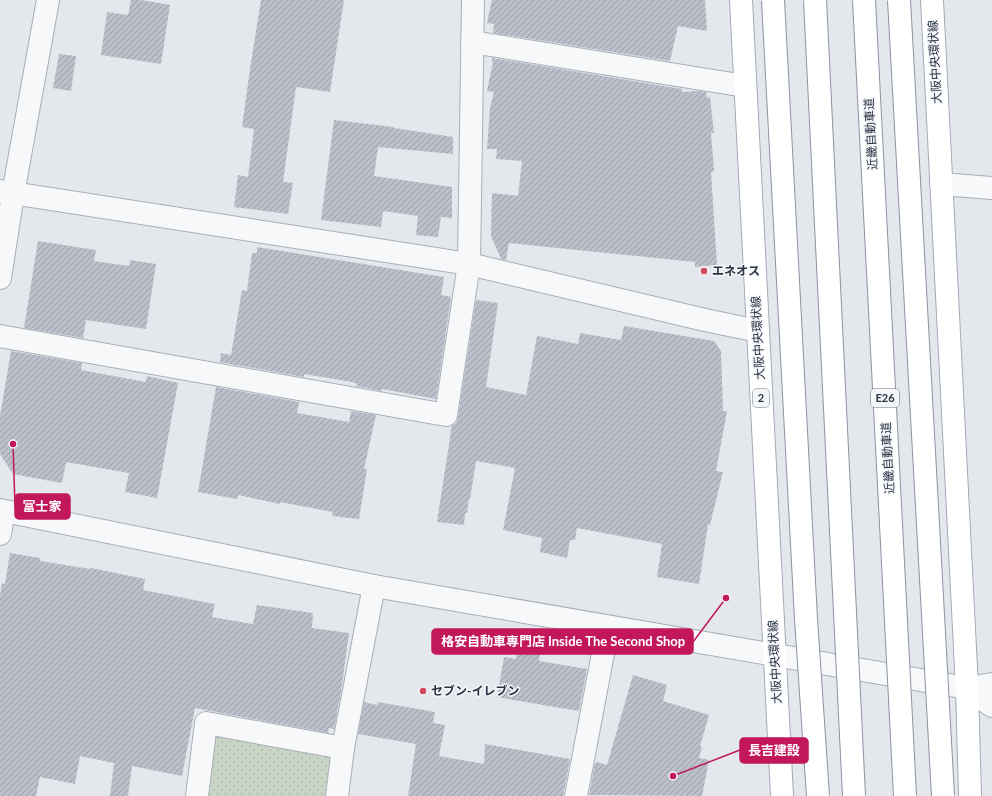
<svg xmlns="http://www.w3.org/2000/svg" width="992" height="796" font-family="Lato,'Noto Sans JP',sans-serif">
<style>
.green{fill:url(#green-dots)}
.building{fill:url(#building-hatch)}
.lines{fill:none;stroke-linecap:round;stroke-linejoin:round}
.minor-casing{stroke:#a9aeb7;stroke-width:24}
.tertiary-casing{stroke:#a9aeb7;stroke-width:24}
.primary-casing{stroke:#a3abb8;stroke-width:24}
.minor{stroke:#f7f8fa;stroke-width:22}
.tertiary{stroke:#f7f8fa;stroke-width:22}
.primary{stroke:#fff;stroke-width:22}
.motorway-bridge-casing{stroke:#8b94a3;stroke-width:24;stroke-linecap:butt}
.motorway-bridge{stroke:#fff;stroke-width:22}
.poi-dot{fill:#d1495b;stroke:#f4f6f9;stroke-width:1.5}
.labels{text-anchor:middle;stroke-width:3;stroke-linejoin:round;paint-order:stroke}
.shield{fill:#f4f6f9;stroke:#676e7b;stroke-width:1}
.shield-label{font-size:11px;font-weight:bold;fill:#2b3445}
.street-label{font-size:12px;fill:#2b3445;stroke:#f4f6f9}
.poi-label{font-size:12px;font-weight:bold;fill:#2b3445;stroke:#f4f6f9;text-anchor:start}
.leader{fill:none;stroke:#c2185b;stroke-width:1.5}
.callout-dot{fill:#c2185b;stroke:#f4f6f9;stroke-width:1.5}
.callout{fill:#c2185b;stroke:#c2185b;stroke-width:1.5}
.callout-label{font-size:13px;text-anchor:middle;font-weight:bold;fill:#fff}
</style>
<defs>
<pattern id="green-dots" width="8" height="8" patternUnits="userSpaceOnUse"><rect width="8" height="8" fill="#c9d6c5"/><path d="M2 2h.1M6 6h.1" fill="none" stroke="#adb8ab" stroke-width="1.8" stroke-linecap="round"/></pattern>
<pattern id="building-hatch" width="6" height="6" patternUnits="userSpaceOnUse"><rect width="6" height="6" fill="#bbc0ca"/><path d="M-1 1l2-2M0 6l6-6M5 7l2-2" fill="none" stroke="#989da6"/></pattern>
</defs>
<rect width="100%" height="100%" fill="#e4e7ec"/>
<polygon class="green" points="220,732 327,753 334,760 329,796 203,796 210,739"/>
<g class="building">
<polygon points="131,0 141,0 170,5 161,64 101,55 107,12 128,15"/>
<polygon points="261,0 344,0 330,92 296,87 283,182 293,183 288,214 234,207 238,175 248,177 254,129 242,127 250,69"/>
<polygon points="492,0 705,0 707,31 678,26 670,61 493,33 494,24 487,23"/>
<polygon points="59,54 76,56 71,91 53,88"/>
<polygon points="492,58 682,89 682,92 698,91 706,92 707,98 710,97 714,133 711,133 714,171 711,172 717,265 695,267 695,262 509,243 506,260 501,259 491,236 492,193 518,196 522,161 496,159 497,149 487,149 490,108 494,92 487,91 493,62 492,62"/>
<polygon points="334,120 394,127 394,128 453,137 453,154 378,147 374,176 452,187 452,218 441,217 438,237 416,235 418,216 383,211 381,227 321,220"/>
<polygon points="38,241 96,250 94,261 129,266 130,260 156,264 146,329 86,320 83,338 24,328"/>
<polygon points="257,247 444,277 441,295 451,297 436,399 382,389 381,391 356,386 357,384 352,382 304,374 304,377 220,362 221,353 231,355 242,290 247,291 252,253 257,253"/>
<polygon points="476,300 498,303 486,387 526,395 537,336 578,344 580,333 621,340 624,326 714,341 721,351 723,411 727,411 716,471 723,472 710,525 708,524 699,584 657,577 662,544 577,528 575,540 570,540 567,558 540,552 542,538 503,530 515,468 476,461 470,499 469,499 467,513 465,513 464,525 437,522 452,425 456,423 458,417"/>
<polygon points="11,351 82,363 81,370 146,382 147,376 178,383 157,498 125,492 129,473 66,462 62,483 13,474 0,454 0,416"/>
<polygon points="216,387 299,402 297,413 349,422 351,411 376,415 364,469 367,469 359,519 332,516 333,512 280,502 280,504 238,495 237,499 198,492"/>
<polygon points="10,553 40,558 40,561 90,569 91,568 145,579 143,590 215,604 212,617 253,624 257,605 313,613 312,628 349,633 341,692 334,729 329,728 328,733 195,708 182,776 132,766 128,796 110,796 114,763 80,756 75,784 40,777 36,796 0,796 0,596 2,583 5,584"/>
<polygon points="517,650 540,654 539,661 587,669 579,711 497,697 504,657 516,659"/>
<polygon points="633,675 667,685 663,701 709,715 700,746 702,747 699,758 709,760 702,796 589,795 595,763 597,762 607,765"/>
<polygon points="364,702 377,705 378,702 435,712 433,723 445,725 439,756 484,764 485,744 570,759 563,796 408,796 416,744 358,734"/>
</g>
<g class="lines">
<g class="minor-casing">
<g id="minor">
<polyline points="472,42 745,86"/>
<polyline points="941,184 992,188"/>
<polyline points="0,336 446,415 469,264"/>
<polyline points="0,534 4,511"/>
<polyline points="197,796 206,723 343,748"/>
<polyline points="337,796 343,748 374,586"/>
<polyline points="576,796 608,627"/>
</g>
</g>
<g class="tertiary-casing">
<g id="tertiary">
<polyline points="0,191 469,264 705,320 758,331"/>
<polyline points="469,264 473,0"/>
<polyline points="0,278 13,194 48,0"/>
<polyline points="0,510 374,586 967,688 992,684"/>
<polyline points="967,688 992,706"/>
</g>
</g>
<g class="primary-casing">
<g id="primary">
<polyline points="741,0 782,796"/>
<polyline points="932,0 967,688 970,796"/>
</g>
</g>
<use href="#minor" class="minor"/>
<use href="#tertiary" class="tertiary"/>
<use href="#primary" class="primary"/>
<g class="motorway-bridge-casing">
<g id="motorway-bridge">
<polyline points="773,0 806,619 818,796"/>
<polyline points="815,0 854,796"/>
<polyline points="864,0 905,796"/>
<polyline points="899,0 943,796"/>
</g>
</g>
<use href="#motorway-bridge" class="motorway-bridge"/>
</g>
<g class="poi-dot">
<circle cx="704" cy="271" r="4"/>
<circle cx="423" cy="691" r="4"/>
</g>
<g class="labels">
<g class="shield">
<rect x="753" y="389" width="16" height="18" rx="3"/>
<rect x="871" y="389" width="28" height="18" rx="3"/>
</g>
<g class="shield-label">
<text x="761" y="402">2</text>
<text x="885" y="402">E26</text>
</g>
<g class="street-label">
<text transform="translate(935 62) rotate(-93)" y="4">大阪中央環状線</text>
<text transform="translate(871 134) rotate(-93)" y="4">近畿自動車道</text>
<text transform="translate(758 338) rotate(-93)" y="4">大阪中央環状線</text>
<text transform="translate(888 458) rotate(-93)" y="4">近畿自動車道</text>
<text transform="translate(775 662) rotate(-93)" y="4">大阪中央環状線</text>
</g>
<g class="poi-label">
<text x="712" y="275">エネオス</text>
<text x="431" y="695">セブン-イレブン</text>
</g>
</g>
<path class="leader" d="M13 444L15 507M726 598L693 642M673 776L740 750"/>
<g class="callout-dot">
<circle cx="13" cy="444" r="4"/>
<circle cx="726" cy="598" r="4"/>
<circle cx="673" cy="776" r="4"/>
</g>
<g class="callout">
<rect x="15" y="494" width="55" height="25" rx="4"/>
<rect x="432" y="629" width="261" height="25" rx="4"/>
<rect x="740" y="738" width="68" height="25" rx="4"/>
</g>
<g class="callout-label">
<text x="42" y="511">富士家</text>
<text x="563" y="646">格安自動車専門店 Inside The Second Shop</text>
<text x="774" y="755">長吉建設</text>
</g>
</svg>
